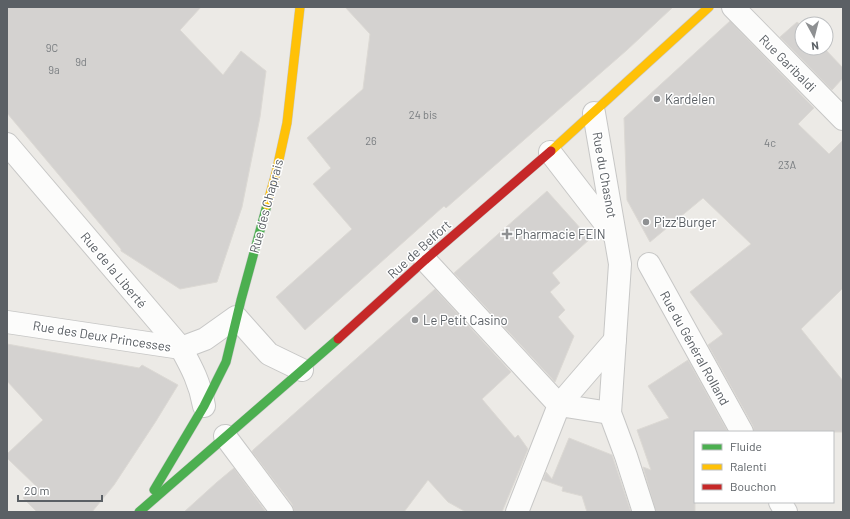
<svg xmlns="http://www.w3.org/2000/svg" width="850" height="519" font-family="Barlow,sans-serif">
<style>
.building{fill:#d4d2d0;stroke:#dcd9d4}
.lines{fill:none;stroke-linecap:round;stroke-linejoin:round}
.street-casing{stroke:#c7c7c6;stroke-width:24}
.fast-casing{stroke:#c8c8c8;stroke-width:10}
.slow-casing{stroke:#c8c8c8;stroke-width:10}
.jam-casing{stroke:#c8c8c8;stroke-width:10}
.street{stroke:#fcfcfb;stroke-width:22}
.fast{stroke:#4caf50;stroke-width:9}
.slow{stroke:#ffc107;stroke-width:9}
.jam{stroke:#c62828;stroke-width:9}
.poi-dot{fill:#8e9092;stroke:#fff;stroke-width:1.5}
.labels{text-anchor:middle;stroke-width:3;stroke-linejoin:round;paint-order:stroke}
.number-label{font-size:11px;fill:#7a7e81}
.street-label{font-size:13px;fill:#5b6065;stroke:#fff}
.poi-label{font-size:13px;fill:#5b6065;stroke:#fff;text-anchor:start}
</style>
<rect width="100%" height="100%" fill="#eceae6"/>
<g class="building">
<polygon points="7,7 201,7 180,30 223,75 241,51 266,71 260,117 242,207 217,282 180,289 121,251 121,249 7,113"/>
<polygon points="345,7 673,7 627,50 446,208 444,206 305,330 276,297 352,229 313,184 331,168 307,138 363,89 370,34"/>
<polygon points="730,21 814,108 798,124 829,154 843,140 843,288 801,329 843,381 843,432 754,432 753,426 708,345 723,334 690,292 751,244 703,198 650,242 627,200 624,118"/>
<polygon points="797,22 802,26 802,48 824,48 843,68 843,78 832,90 780,37"/>
<polygon points="547,191 590,239 552,273 560,283 550,292 565,310 558,317 574,336 555,382 454,273"/>
<polygon points="435,289 511,372 482,399 515,438 518,435 528,449 502,512 466,512 448,502 428,480 404,512 294,512 292,504 252,452 253,450"/>
<polygon points="7,344 139,368 142,365 178,385 156,421 114,485 92,512 37,512 23,498 36,486 7,458 7,454 43,420 7,381"/>
<polygon points="688,360 728,432 695,432 695,512 656,512 643,467 651,470 637,430 669,418 648,386"/>
<polygon points="569,438 612,455 631,512 587,512 582,496 562,491 563,487 543,480 546,472 552,479"/>
<polygon points="234,468 266,512 184,512 216,483"/>
</g>
<g class="lines">
<g class="street-casing">
<g id="street">
<polyline points="733,7 843,119"/>
<polyline points="594,113 620,264 610,413 626,456 644,512"/>
<path d="M7,144L181,348C192,368 200,383 204,406"/>
<polyline points="550,152 614,235"/>
<polyline points="425,260 559,405 615,340"/>
<polyline points="649,264 742,432"/>
<polyline points="7,322 181,348 205,339 236,317 269,354 302,370"/>
<polyline points="225,436 282,512"/>
<polyline points="780,502 786,512"/>
<polyline points="517,512 559,405 610,413"/>
</g>
</g>
<g class="fast-casing">
<g id="fast">
<polyline points="154,490 204,406 226,362 241,300 267,205"/>
<polyline points="139,512 338,339"/>
</g>
</g>
<g class="slow-casing">
<g id="slow">
<polyline points="551,151 709,7"/>
<polyline points="267,205 276,173 287,123 300,7"/>
</g>
</g>
<g class="jam-casing">
<polyline id="jam" points="338,339 425,260 551,151"/>
</g>
<use href="#street" class="street"/>
<use href="#fast" class="fast"/>
<use href="#slow" class="slow"/>
<use href="#jam" class="jam"/>
</g>
<g class="poi-dot">
<circle cx="657" cy="99" r="4"/>
<circle cx="646" cy="222" r="4"/>
<path d="M505 228h4v4h4v4h-4v4h-4v-4h-4v-4h4z"/>
<circle cx="415" cy="320" r="4"/>
</g>
<g class="labels">
<g class="number-label">
<text x="52" y="52">9C</text>
<text x="81" y="66">9d</text>
<text x="54" y="74">9a</text>
<text x="423" y="119">24 bis</text>
<text x="371" y="145">26</text>
<text x="770" y="147">4c</text>
<text x="787" y="169">23A</text>
</g>
<g class="street-label">
<text transform="translate(788 63) rotate(45)" y="5">Rue Garibaldi</text>
<text transform="translate(605 175) rotate(80)" y="5">Rue du Chasnot</text>
<text transform="translate(266 206) rotate(-75)" y="5">Rue des Chaprais</text>
<text transform="translate(419 249) rotate(-42)" y="5">Rue de Belfort</text>
<text transform="translate(114 270) rotate(50)" y="5">Rue de la Liberté</text>
<text transform="translate(102 336) rotate(9)" y="5">Rue des Deux Princesses</text>
<text transform="translate(695 348) rotate(61)" y="5">Rue du Général Rolland</text>
</g>
<g class="poi-label">
<text x="665" y="104">Kardelen</text>
<text x="654" y="227">Pizz'Burger</text>
<text x="515" y="239">Pharmacie FEIN</text>
<text x="423" y="325">Le Petit Casino</text>
</g>
</g>
<rect width="850" height="519" fill="none" stroke="#5b6065" stroke-width="16"/>
<rect x="694" y="431" width="140" height="72" fill="#ffffff" stroke="#bdbfc1"/>
<rect x="702" y="444" width="20" height="6" fill="#4caf50" stroke="#bdbfc1"/>
<text x="730" y="451" font-size="12" fill="#5b6065">Fluide</text>
<rect x="702" y="464" width="20" height="6" fill="#ffc107" stroke="#bdbfc1"/>
<text x="730" y="471" font-size="12" fill="#5b6065">Ralenti</text>
<rect x="702" y="484" width="20" height="6" fill="#c62828" stroke="#bdbfc1"/>
<text x="730" y="491" font-size="12" fill="#5b6065">Bouchon</text>
<g transform="translate(814 36) rotate(173)"><circle r="19" fill="#ffffff" stroke="#bdbfc1"/>
<path d="M0-3L7 15L0 10L-7 15Z" fill="#8e9092"/>
<text y="-6" font-size="11" font-weight="bold" text-anchor="middle" fill="#5b6065">N</text>
</g>
<path d="M18 495v6h84v-6" fill="none" stroke="#5b6065" stroke-width="2"/>
<text x="24" y="495" font-size="12" fill="#5b6065" stroke="#ffffff" stroke-width="3" paint-order="stroke">20 m</text>
</svg>
